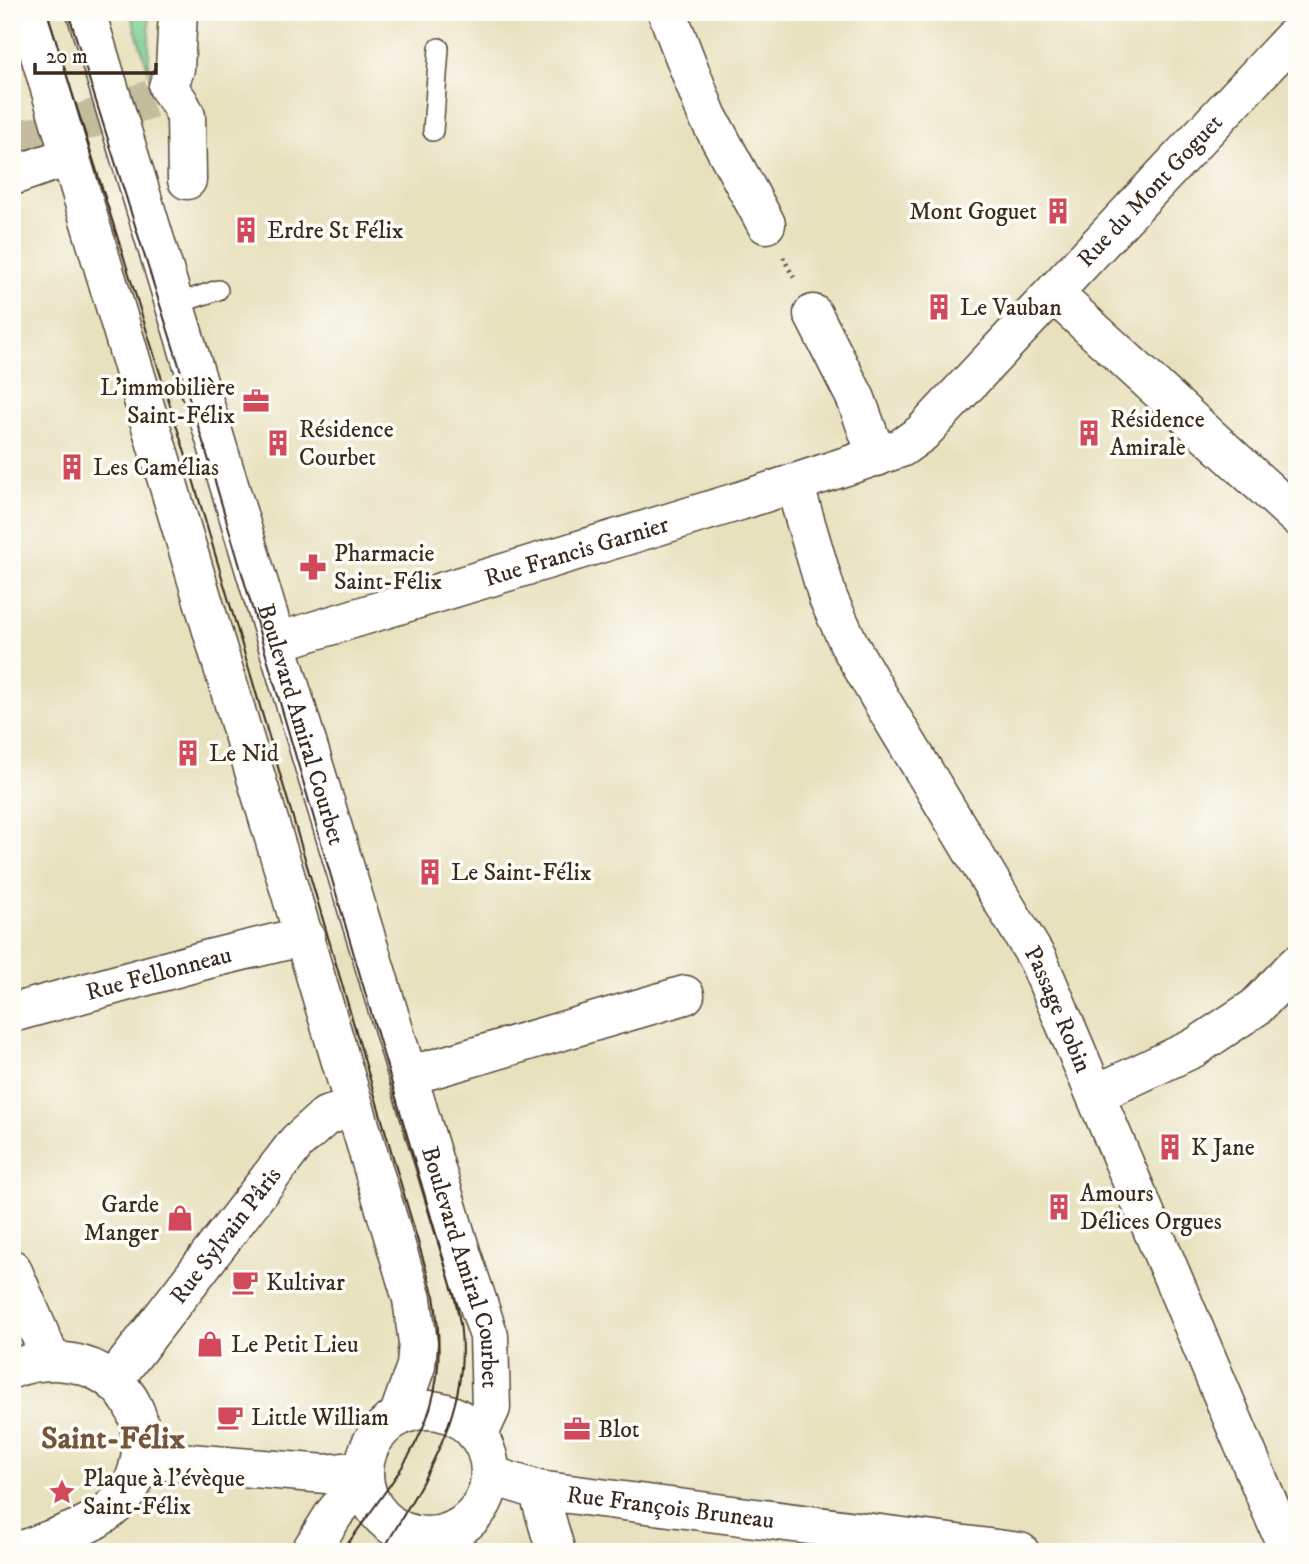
<svg xmlns="http://www.w3.org/2000/svg" width="1309" height="1564" font-family="'IM FELL DW Pica',serif">
<style>
.grass{fill:url(#grass-tufts);stroke:#5a7c58;stroke-width:2}
.lines{fill:none;stroke-linecap:round;stroke-linejoin:round}
.street-tunnel{stroke:#c5bc9e;stroke-width:38;stroke-dasharray:38 19;stroke-linecap:butt}
.lane-casing{stroke:#554536;stroke-width:22}
.street-casing{stroke:#554536;stroke-width:41}
.secondary-casing{stroke:#554536;stroke-width:41}
.path{stroke:#554536;stroke-width:4.5;stroke-dasharray:2 5;stroke-linecap:butt}
.lane{stroke:#fff;stroke-width:19}
.street{stroke:#fff;stroke-width:38}
.secondary{stroke:#fff;stroke-width:38}
.tram{stroke:#3b2a1e;stroke-width:2}
.labels{text-anchor:middle;stroke-width:7;stroke-linejoin:round;paint-order:stroke}
.street-label{font-size:24px;fill:#3b2a1e;stroke:#fdfcf7}
.poi-label{font-size:24px;fill:#3b2a1e;stroke:#fdfcf7;text-anchor:start}
.district-label{font-size:32px;font-weight:bold;fill:#74553b;stroke:#fdfcf7}
</style>
<defs>
<pattern id="grass-tufts" width="24" height="20" patternUnits="userSpaceOnUse" patternTransform="scale(1.75)"><rect width="24" height="20" fill="#78ce92"/><path d="M3 7l-1-3M5 7V3M7 7l1-3M15 17l-1-3M17 17v-4M19 17l1-3" fill="none" stroke="#64a777"/></pattern>
</defs>
<rect width="100%" height="100%" fill="#fdfcf7"/>
<filter id="ink" filterUnits="userSpaceOnUse"><feTurbulence type="fractalNoise" baseFrequency=".0143" numOctaves="2"/><feDisplacementMap in="SourceGraphic" scale="14" xChannelSelector="R" yChannelSelector="G"/><feConvolveMatrix kernelMatrix="1 2 1 2 8 2 1 2 1" color-interpolation-filters="sRGB"/></filter>
<filter id="wash" filterUnits="userSpaceOnUse"><feTurbulence type="fractalNoise" baseFrequency=".00686" numOctaves="4" result="noise"/><feDisplacementMap in="SourceGraphic" scale="28" xChannelSelector="R" yChannelSelector="G"/><feGaussianBlur stdDeviation="1.57" result="paint"/><feColorMatrix in="noise" values="0 0 0 0 0 0 0 0 0 0 0 0 0 0 0 0 0 1.4 0 .05"/><feComposite in="paint" operator="in"/></filter>
<g filter="url(#wash)">
<rect width="100%" height="100%" fill="#e8e1be"/>
<polygon class="grass" points="130,12 149,12 149,73"/>
</g>
<g filter="url(#ink)">
<g class="lines">
<polyline class="street-tunnel" points="12,140 50,133 151,99"/>
<g class="lane-casing">
<g id="lane">
<polyline points="433,131 439,48"/>
<polyline points="176,304 218,290"/>
</g>
</g>
<g class="street-casing">
<g id="street">
<polyline points="178,12 175,69 168,87 179,102 186,116 187,180"/>
<polyline points="667,12 707,115 766,224"/>
<polyline points="12,176 70,156"/>
<polyline points="1054,294 1297,517"/>
<polyline points="813,314 856,399 877,457"/>
<path id="s1" d="M794,483L828,598L850,646L881,700L1038,960L1289,1552"/>
<path id="s2" d="M277,642L740,501L901,448L922,433L1297,33"/>
<path id="s3" d="M12,1013L209,959L305,936"/>
<polyline points="407,1073 429,1070 685,995"/>
<polyline points="1096,1094 1194,1048 1256,1007 1296,965"/>
<polyline points="12,1269 51,1360"/>
<path d="M12,1369C73,1345 145,1377 141,1449C140,1468 133,1489 119,1502C93,1528 51,1538 18,1552"/>
<path id="s4" d="M113,1381L297,1142L326,1116L353,1108"/>
<polyline points="141,1459 326,1474 363,1470"/>
<path id="s5" d="M490,1475L538,1490L1020,1552"/>
<polyline points="538,1490 556,1552"/>
</g>
</g>
<g class="secondary-casing">
<g id="secondary">
<polyline points="27,12 412,1299 418,1343 416,1366 398,1417"/>
<path id="s6" d="M86,12L462,1255L489,1336L491,1408L478,1436"/>
<circle cx="427" cy="1473" r="63"/>
<polyline points="310,1552 334,1514 364,1477"/>
</g>
</g>
<polyline class="path" points="783,257 795,280"/>
<use href="#lane" class="lane"/>
<use href="#street" class="street"/>
<use href="#secondary" class="secondary"/>
<g class="tram">
<path d="M47,12L190,469L434,1296C454,1418 407,1459 342,1552"/>
<path d="M68,12L209,461L454,1295C457,1307 460,1320 461,1332C469,1415 422,1483 382,1552"/>
</g>
</g>
</g>
<defs>
<g id="building-bare" transform="scale(2.1)"><path d="M-4-6H4V6H1V3H-1V6H-4ZM-2.5-4.3h1.7v1.8h-1.7ZM.8-4.3h1.7v1.8H.8ZM-2.5-1h1.7V.8h-1.7ZM.8-1h1.7V.8H.8Z" fill="#d1495b" stroke="#fdfcf7" stroke-width="2.5" paint-order="stroke"/></g>
<g id="office-bare" transform="scale(2.1)"><path d="M-6-3h4V-5.5h4V-3h4V5H-6ZM-1-4.5V-3h2v-1.5ZM-6 0V1H6V0Z" fill="#d1495b" stroke="#fdfcf7" stroke-width="2.5" paint-order="stroke"/></g>
<g id="pharmacy-bare" transform="scale(2.1)"><path d="M-2-6h4v4h4v4h-4v4h-4v-4h-4v-4h4Z" fill="#d1495b" stroke="#fdfcf7" stroke-width="2.5" paint-order="stroke"/></g>
<g id="shop-bare" transform="scale(2.1)"><path d="M-5-2.5h2.3a2.7 3.5 0 0 1 5.4 0H5L5.5 6h-11ZM-1.5-2.5h3a1.5 2.3 0 0 0-3 0Z" fill="#d1495b" stroke="#fdfcf7" stroke-width="2.5" paint-order="stroke"/></g>
<g id="cafe-bare" transform="scale(2.1)"><path d="M-5.5-4.5H6V0H3Q3 3.5 0 3.5H-2.5Q-5.5 3.5-5.5 0ZM3-3.2v2h1.7v-2ZM-6 4.5H4V6H-6Z" fill="#d1495b" stroke="#fdfcf7" stroke-width="2.5" paint-order="stroke"/></g>
<g id="sight-bare" transform="scale(2.1)"><path d="M0-6L1.8-2.2L6-1.7L2.9 1.2L3.7 5.4L0 3.3L-3.7 5.4L-2.9 1.2L-6-1.7L-1.8-2.2Z" fill="#d1495b" stroke="#fdfcf7" stroke-width="2.5" paint-order="stroke"/></g>
</defs>
<g fill-rule="evenodd">
<use href="#building-bare" x="1058" y="211"/>
<use href="#building-bare" x="246" y="230"/>
<use href="#building-bare" x="939" y="307"/>
<use href="#office-bare" x="256" y="401"/>
<use href="#building-bare" x="1089" y="433"/>
<use href="#building-bare" x="278" y="443"/>
<use href="#building-bare" x="72" y="467"/>
<use href="#pharmacy-bare" x="313" y="567"/>
<use href="#building-bare" x="188" y="753"/>
<use href="#building-bare" x="430" y="872"/>
<use href="#building-bare" x="1170" y="1147"/>
<use href="#building-bare" x="1059" y="1207"/>
<use href="#shop-bare" x="180" y="1218"/>
<use href="#cafe-bare" x="245" y="1282"/>
<use href="#shop-bare" x="210" y="1344"/>
<use href="#cafe-bare" x="230" y="1417"/>
<use href="#office-bare" x="577" y="1429"/>
<use href="#sight-bare" x="62" y="1492"/>
</g>
<g class="labels">
<g class="street-label">
<text dy="8" stroke="none"><textPath href="#s2" startOffset="1012">Rue du Mont Goguet</textPath></text>
<text dy="8" stroke="none"><textPath href="#s2" startOffset="313">Rue Francis Garnier</textPath></text>
<text dy="8" stroke="none"><textPath href="#s6" startOffset="744">Boulevard Amiral Courbet</textPath></text>
<text dy="8" stroke="none"><textPath href="#s3" startOffset="152">Rue Fellonneau</textPath></text>
<text dy="8" stroke="none"><textPath href="#s1" startOffset="592">Passage Robin</textPath></text>
<text dy="8" stroke="none"><textPath href="#s4" startOffset="184">Rue Sylvain Pâris</textPath></text>
<text dy="8" stroke="none"><textPath href="#s6" startOffset="1311">Boulevard Amiral Courbet</textPath></text>
<text dy="8" stroke="none"><textPath href="#s5" startOffset="184">Rue François Bruneau</textPath></text>
</g>
<g class="poi-label">
<text x="1037" y="219" text-anchor="end">Mont Goguet</text>
<text x="267" y="238">Erdre St Félix</text>
<text x="960" y="315">Le Vauban</text>
<text x="235" y="395" text-anchor="end">L'immobilière<tspan x="235" dy="28">Saint-Félix</tspan></text>
<text x="1110" y="427">Résidence<tspan x="1110" dy="28">Amirale</tspan></text>
<text x="299" y="437">Résidence<tspan x="299" dy="28">Courbet</tspan></text>
<text x="93" y="475">Les Camélias</text>
<text x="334" y="561">Pharmacie<tspan x="334" dy="28">Saint-Félix</tspan></text>
<text x="209" y="761">Le Nid</text>
<text x="451" y="880">Le Saint-Félix</text>
<text x="1191" y="1155">K Jane</text>
<text x="1080" y="1201">Amours<tspan x="1080" dy="28">Délices Orgues</tspan></text>
<text x="159" y="1212" text-anchor="end">Garde<tspan x="159" dy="28">Manger</tspan></text>
<text x="266" y="1290">Kultivar</text>
<text x="231" y="1352">Le Petit Lieu</text>
<text x="251" y="1425">Little William</text>
<text x="598" y="1437">Blot</text>
<text x="83" y="1486">Plaque à l'évèque<tspan x="83" dy="28">Saint-Félix</tspan></text>
</g>
<g class="district-label">
<text x="113" y="1448">Saint-Félix</text>
</g>
</g>
<rect width="1309" height="1564" fill="none" stroke="#fdfcf7" stroke-width="42"/>
<path d="M35 63v10h121v-10" fill="none" stroke="#3b2a1e" stroke-width="3.5"/>
<text x="46" y="63" font-size="21" fill="#3b2a1e" stroke="#fdfcf7" stroke-width="5" paint-order="stroke">20 m</text>
</svg>
